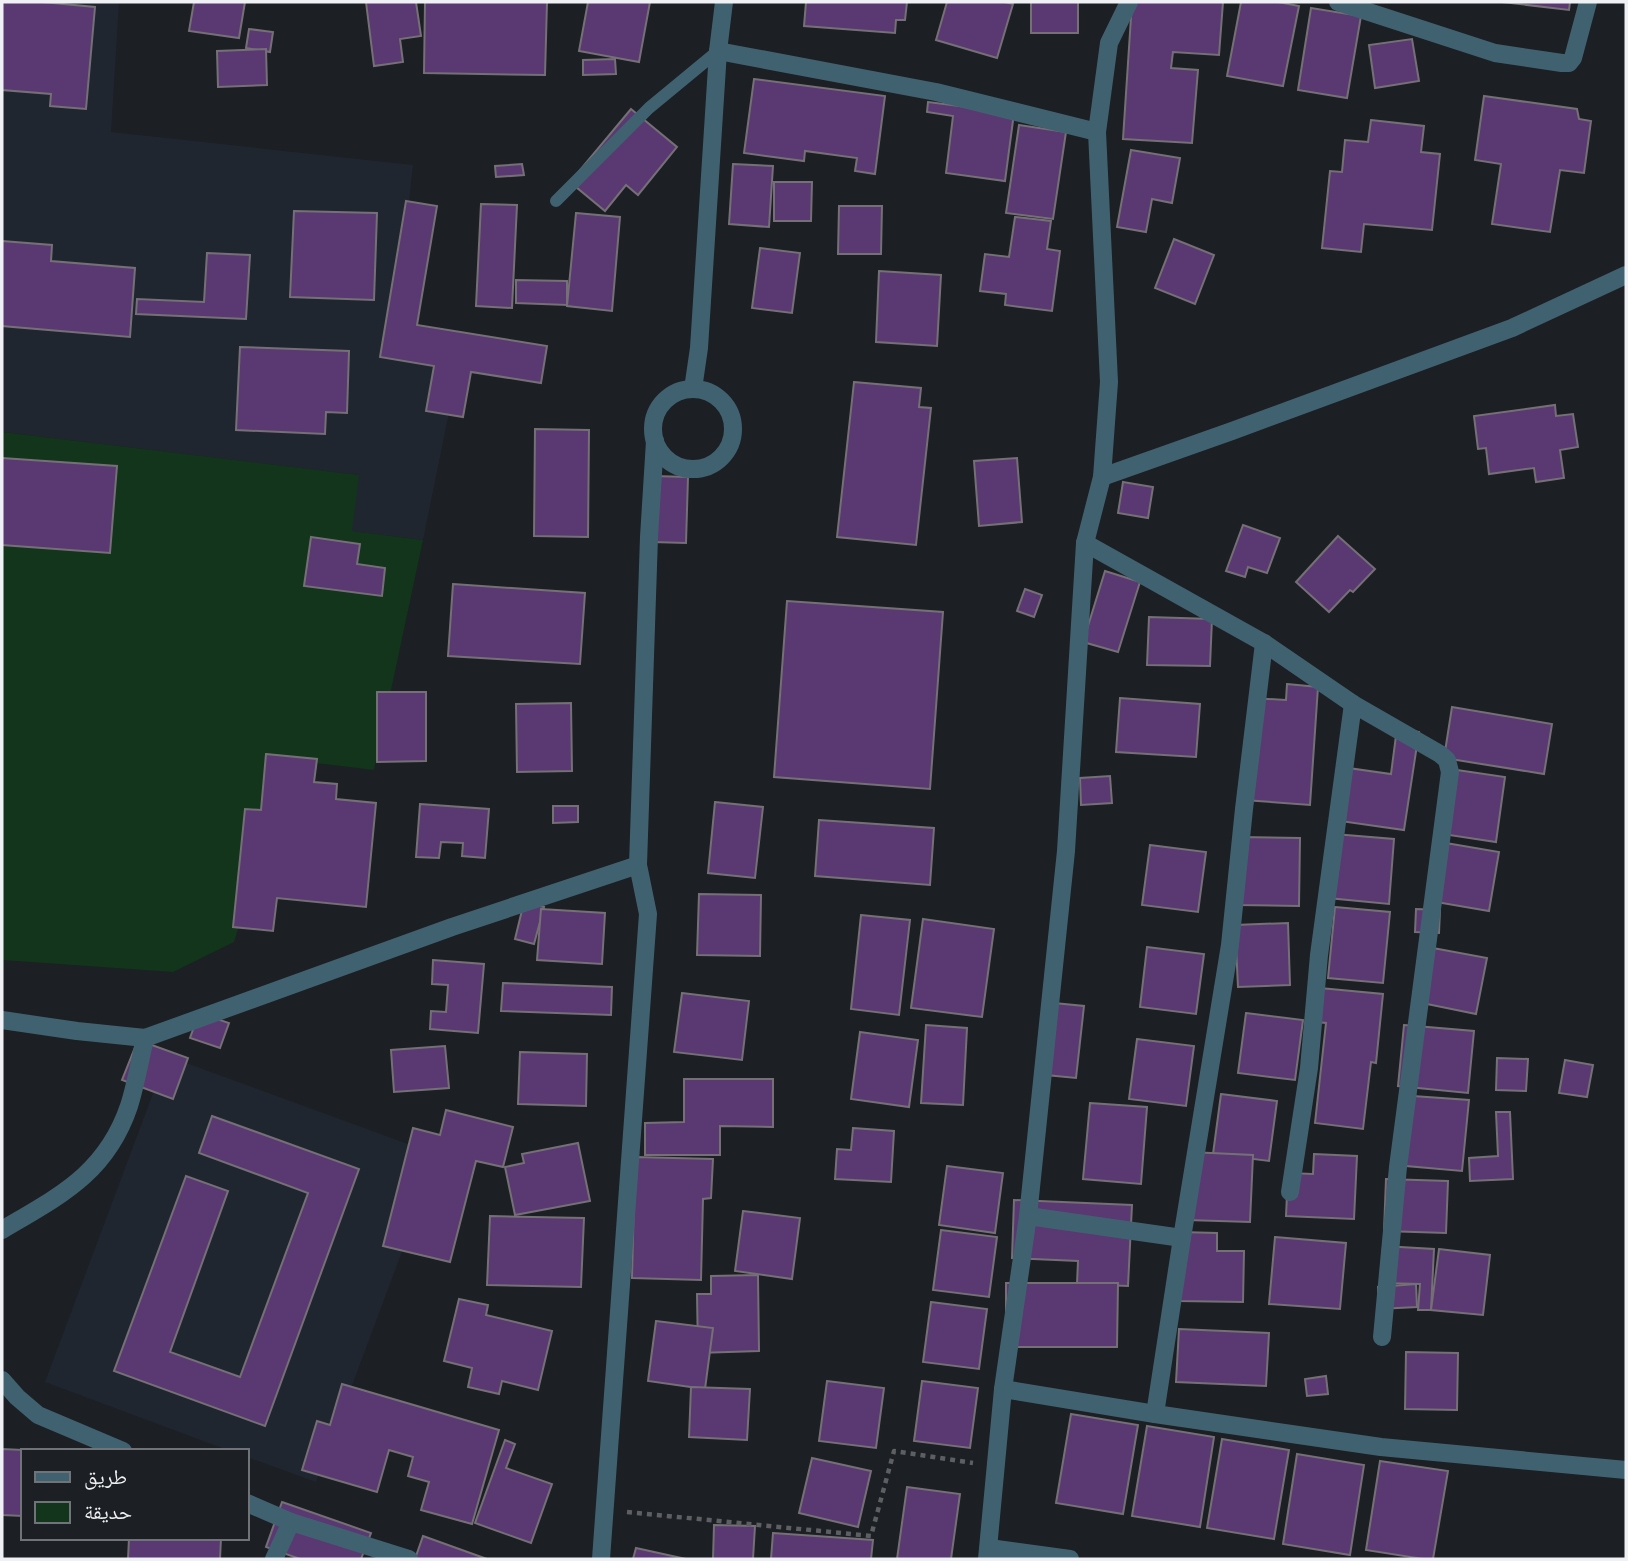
<svg xmlns="http://www.w3.org/2000/svg" width="1628" height="1561" font-family="Arial,'Noto Naskh Arabic',sans-serif">
<style>
.built{fill:#202630}
.green{fill:#12351b}
.building{fill:#5a3872;stroke:#747076;stroke-width:2}
.lines{fill:none;stroke-linecap:round;stroke-linejoin:round}
.path{stroke:#5d5f63;stroke-width:4.5;stroke-dasharray:5 5;stroke-linecap:butt}
.service{stroke:#406270;stroke-width:12}
.minor{stroke:#406270;stroke-width:18}
</style>
<rect width="100%" height="100%" fill="#1c1f23"/>
<g class="built">
<polygon points="2,2 119,2 111,132 413,165 393,348 459,364 423,540 351,531 358,475 2,432"/>
<polygon points="167,1056 438,1155 316,1482 247,1457 247,1451 230,1451 45,1382"/>
</g>
<polygon class="green" points="2,432 359,475 352,531 423,540 374,770 291,760 234,942 173,972 2,960"/>
<g class="building">
<polygon points="2,2 42,2 95,7 86,109 50,106 51,94 2,90"/>
<polygon points="194,2 245,2 239,38 189,31"/>
<polygon points="366,2 416,2 421,36 400,39 403,62 374,66"/>
<polygon points="425,2 547,2 545,75 424,73"/>
<polygon points="588,2 650,2 639,62 579,51"/>
<polygon points="806,2 907,2 905,20 896,20 895,33 804,26"/>
<polygon points="947,2 1004,2 1013,4 997,58 936,40"/>
<rect x="1031" y="2" width="47" height="31"/>
<polygon points="1132,2 1223,2 1219,55 1173,52 1171,68 1198,70 1192,143 1123,139"/>
<polygon points="1241,2 1278,2 1299,6 1283,86 1227,76"/>
<polygon points="1502,2 1570,2 1569,10"/>
<polygon points="1311,8 1361,16 1347,98 1298,90"/>
<polygon points="249,29 273,32 270,52 246,48"/>
<polygon points="1412,39 1419,81 1375,88 1369,45"/>
<polygon points="266,49 267,85 218,87 217,51"/>
<polygon points="615,59 616,74 583,75 583,60"/>
<polygon points="754,79 885,96 875,174 855,171 857,158 805,151 804,161 744,153"/>
<polygon points="1484,96 1577,109 1579,119 1591,121 1584,173 1560,170 1550,232 1492,224 1501,164 1475,160"/>
<polygon points="928,102 1014,113 1005,181 946,173 953,116 927,112"/>
<polygon points="631,109 677,147 638,195 626,185 605,211 570,182"/>
<polygon points="1371,120 1424,126 1421,152 1440,154 1432,230 1364,224 1361,252 1322,248 1330,171 1342,172 1345,140 1368,142"/>
<polygon points="1019,125 1066,132 1053,219 1006,213"/>
<polygon points="1131,150 1180,158 1172,203 1152,199 1146,232 1117,227"/>
<polygon points="522,164 524,175 496,177 495,166"/>
<polygon points="733,164 773,166 769,227 729,224"/>
<polygon points="774,182 812,182 811,221 774,221"/>
<polygon points="406,201 437,206 417,325 547,346 541,383 471,372 463,417 426,411 434,366 380,357"/>
<polygon points="481,204 517,205 512,308 476,306"/>
<polygon points="839,206 882,206 881,254 838,254"/>
<polygon points="294,211 377,213 374,300 290,297"/>
<polygon points="576,213 620,217 612,311 567,306"/>
<polygon points="1015,217 1051,221 1047,249 1060,251 1052,311 1005,305 1006,294 980,291 985,254 1009,257"/>
<polygon points="1174,239 1214,255 1195,304 1155,288"/>
<polygon points="2,241 52,245 51,261 135,268 130,337 2,326"/>
<polygon points="760,248 800,253 792,313 752,308"/>
<polygon points="207,253 250,255 246,319 136,314 137,299 204,302"/>
<polygon points="879,271 941,275 937,346 876,342"/>
<polygon points="516,280 567,281 567,305 516,303"/>
<polygon points="240,347 349,351 347,413 326,412 325,434 236,430"/>
<polygon points="854,382 921,388 919,407 931,408 916,545 837,537"/>
<polygon points="1555,405 1556,416 1573,414 1578,447 1560,450 1564,478 1536,482 1534,468 1489,474 1486,448 1478,449 1474,416"/>
<polygon points="535,429 589,430 588,537 534,536"/>
<polygon points="2,458 117,466 110,553 2,545"/>
<polygon points="1017,458 1022,522 979,526 974,461"/>
<polygon points="654,476 688,477 686,543 652,542"/>
<polygon points="1123,482 1153,487 1148,518 1118,513"/>
<polygon points="1243,525 1280,538 1267,573 1248,567 1245,577 1226,571"/>
<polygon points="1338,536 1375,569 1353,592 1350,590 1329,612 1296,582"/>
<polygon points="311,537 360,544 357,564 385,568 382,596 304,586"/>
<polygon points="1105,571 1140,582 1118,652 1083,642"/>
<polygon points="453,584 585,593 580,664 448,656"/>
<polygon points="1025,589 1042,595 1034,617 1017,611"/>
<polygon points="787,601 943,612 930,789 774,777"/>
<polygon points="1149,617 1212,619 1210,666 1147,665"/>
<polygon points="1287,684 1318,687 1310,805 1244,800 1252,698 1286,700"/>
<polygon points="377,692 426,692 426,761 377,762"/>
<polygon points="1120,698 1200,704 1196,757 1116,752"/>
<polygon points="571,703 572,771 517,772 516,704"/>
<polygon points="1452,707 1552,724 1544,774 1444,758"/>
<polygon points="1397,728 1419,732 1404,830 1340,821 1348,768 1391,774"/>
<polygon points="266,754 317,759 314,782 337,784 336,799 376,803 366,907 277,898 273,931 233,927 245,809 261,810"/>
<polygon points="1457,770 1505,777 1496,842 1449,835"/>
<polygon points="1110,776 1112,803 1081,805 1080,778"/>
<polygon points="715,802 763,807 755,878 708,873"/>
<polygon points="420,804 489,809 485,858 462,856 463,843 441,842 439,858 416,857"/>
<polygon points="553,806 578,806 578,822 553,823"/>
<polygon points="819,820 934,828 930,885 815,876"/>
<polygon points="1334,834 1394,839 1389,904 1328,898"/>
<polygon points="1239,837 1300,838 1299,906 1238,905"/>
<polygon points="1446,843 1499,852 1489,911 1436,902"/>
<polygon points="1150,845 1206,852 1198,912 1142,905"/>
<polygon points="699,894 761,895 760,956 697,955"/>
<polygon points="524,902 544,907 534,944 515,939"/>
<polygon points="1335,907 1390,912 1383,983 1328,978"/>
<polygon points="541,909 605,913 602,964 537,960"/>
<polygon points="1416,909 1440,910 1439,933 1415,932"/>
<polygon points="861,915 910,920 899,1015 851,1009"/>
<polygon points="923,919 994,929 982,1017 911,1008"/>
<polygon points="1288,923 1290,985 1238,987 1235,925"/>
<polygon points="1147,947 1204,954 1196,1014 1140,1007"/>
<polygon points="1433,948 1487,958 1476,1014 1422,1003"/>
<polygon points="433,960 484,964 478,1033 430,1029 431,1011 446,1012 448,985 432,984"/>
<polygon points="503,983 612,987 611,1015 501,1011"/>
<polygon points="1320,988 1383,994 1376,1063 1371,1062 1363,1129 1315,1123 1326,1023 1316,1022"/>
<polygon points="682,993 749,1001 742,1060 674,1052"/>
<polygon points="1054,1003 1084,1006 1076,1078 1046,1075"/>
<polygon points="199,1013 229,1023 220,1048 190,1038"/>
<polygon points="1246,1013 1303,1020 1295,1080 1238,1073"/>
<polygon points="926,1025 967,1028 963,1105 921,1103"/>
<polygon points="1404,1025 1474,1031 1468,1093 1398,1086"/>
<polygon points="860,1032 918,1040 909,1107 851,1099"/>
<polygon points="1137,1039 1194,1046 1186,1106 1129,1099"/>
<polygon points="138,1040 188,1058 173,1099 122,1080"/>
<polygon points="445,1046 449,1088 394,1092 391,1050"/>
<polygon points="520,1052 587,1054 586,1106 518,1104"/>
<polygon points="1497,1058 1528,1059 1526,1091 1496,1090"/>
<polygon points="1565,1060 1593,1065 1587,1097 1559,1093"/>
<polygon points="684,1079 773,1079 773,1127 720,1126 720,1155 645,1155 645,1123 684,1122"/>
<polygon points="1221,1094 1277,1101 1269,1161 1213,1154"/>
<polygon points="1413,1096 1469,1100 1462,1171 1395,1165"/>
<polygon points="1090,1103 1147,1107 1141,1184 1083,1179"/>
<polygon points="446,1110 513,1127 503,1167 476,1161 450,1262 383,1246 413,1128 440,1135"/>
<polygon points="1496,1112 1510,1112 1513,1179 1470,1181 1469,1158 1498,1156"/>
<polygon points="212,1116 359,1169 265,1426 114,1371 186,1176 228,1191 170,1352 240,1377 308,1193 199,1153"/>
<polygon points="853,1128 894,1131 891,1182 835,1179 837,1149 851,1150"/>
<polygon points="578,1143 590,1201 515,1215 505,1167 524,1163 522,1154"/>
<polygon points="1190,1152 1253,1155 1250,1222 1187,1220"/>
<polygon points="1314,1154 1357,1156 1354,1219 1286,1216 1288,1173 1313,1174"/>
<polygon points="635,1157 713,1159 711,1198 703,1199 701,1280 632,1278"/>
<polygon points="947,1166 1003,1173 995,1233 939,1225"/>
<polygon points="1386,1179 1448,1181 1446,1233 1384,1231"/>
<polygon points="1014,1200 1132,1205 1128,1286 1077,1284 1078,1261 1012,1258"/>
<polygon points="743,1211 800,1218 792,1279 735,1271"/>
<polygon points="490,1216 584,1218 581,1287 487,1285"/>
<polygon points="941,1230 997,1237 989,1297 933,1290"/>
<polygon points="1180,1232 1217,1233 1217,1251 1244,1251 1243,1302 1178,1301"/>
<polygon points="1275,1237 1346,1243 1340,1309 1269,1304"/>
<polygon points="1383,1246 1434,1249 1431,1310 1418,1310 1420,1284 1381,1283"/>
<polygon points="1439,1249 1490,1255 1483,1315 1431,1310"/>
<polygon points="758,1275 759,1351 698,1353 697,1294 711,1294 711,1276"/>
<polygon points="1006,1283 1118,1283 1117,1347 1006,1347"/>
<polygon points="1416,1284 1417,1307 1379,1309 1378,1287"/>
<polygon points="459,1299 488,1305 486,1315 552,1331 538,1390 502,1381 499,1394 468,1387 472,1368 444,1361"/>
<polygon points="931,1302 987,1309 979,1369 923,1362"/>
<polygon points="656,1321 713,1328 705,1389 648,1381"/>
<polygon points="1179,1329 1269,1333 1266,1386 1176,1382"/>
<polygon points="1406,1352 1458,1353 1457,1410 1405,1409"/>
<polygon points="1326,1376 1328,1394 1307,1396 1305,1379"/>
<polygon points="827,1381 884,1388 876,1448 819,1441"/>
<polygon points="922,1381 978,1388 970,1448 914,1441"/>
<polygon points="342,1384 499,1430 472,1524 421,1510 429,1482 408,1476 413,1457 389,1450 377,1492 302,1470 317,1421 330,1425"/>
<polygon points="691,1387 750,1389 747,1440 689,1437"/>
<polygon points="1071,1414 1138,1425 1123,1514 1056,1503"/>
<polygon points="1147,1426 1214,1437 1200,1527 1132,1516"/>
<polygon points="1222,1439 1289,1450 1274,1539 1207,1528"/>
<polygon points="505,1440 515,1444 506,1468 552,1484 531,1543 475,1523"/>
<polygon points="2,1449 25,1450 23,1451 23,1516 2,1515"/>
<polygon points="1297,1454 1364,1465 1350,1555 1283,1544"/>
<polygon points="812,1458 871,1471 858,1527 799,1513"/>
<polygon points="1380,1461 1448,1471 1433,1559 1423,1559 1366,1550"/>
<polygon points="907,1487 960,1494 951,1559 897,1559"/>
<polygon points="282,1502 371,1533 361,1559 300,1559 266,1547"/>
<polygon points="714,1525 755,1526 753,1559 713,1559"/>
<polygon points="773,1533 873,1540 871,1559 771,1559"/>
<polygon points="423,1536 487,1559 415,1559"/>
<polygon points="129,1538 221,1538 220,1559 128,1559"/>
<polygon points="636,1548 686,1559 633,1559"/>
</g>
<g class="lines">
<polyline class="path" points="627,1512 871,1536 894,1451 973,1463"/>
<polyline class="service" points="556,201 649,108 718,51"/>
<g class="minor">
<polyline points="1338,2 1495,53 1562,63 1569,63 1573,58 1588,2"/>
<polyline points="718,51 936,92 1097,132"/>
<polyline points="693,389 699,348 718,51 724,2"/>
<circle cx="693" cy="429" r="40"/>
<polyline points="1102,477 1232,431 1512,328 1626,275"/>
<polyline points="1085,543 1264,643 1353,704 1440,754 1447,760 1450,772 1398,1167 1382,1337"/>
<polyline points="2,1020 77,1031 145,1038 452,927 638,865"/>
<polyline points="1290,1192 1309,1068 1319,955 1353,704"/>
<polyline points="1028,1216 1182,1238"/>
<path d="M2,1230C59,1196 106,1174 129,1106C136,1084 140,1060 145,1038"/>
<polyline points="2,1380 17,1397 38,1415 123,1451"/>
<polyline points="1003,1389 1155,1414 1381,1447 1626,1470"/>
<polyline points="1155,1414 1182,1238 1230,945 1244,809 1264,643"/>
<polyline points="247,1503 291,1522 274,1559"/>
<polyline points="291,1522 409,1559"/>
<polyline points="989,1548 1070,1559"/>
<polyline points="601,1559 648,914 638,865 649,537 655,441"/>
<polyline points="987,1559 1003,1389 1028,1216 1066,851 1085,543 1102,477 1109,382 1097,132 1109,43 1129,2"/>
</g>
</g>
<rect width="1628" height="1561" fill="none" stroke="#eff1f4" stroke-width="7"/>
<rect x="21" y="1449" width="228" height="91" fill="#1c1f23" stroke="#707377" stroke-width="2"/>
<rect x="35" y="1472" width="35" height="10" fill="#406270" stroke="#707377" stroke-width="2"/>
<text x="84" y="1484" font-size="21" fill="#eff1f4">طريق</text>
<rect x="35" y="1502" width="35" height="21" fill="#12351b" stroke="#707377" stroke-width="2"/>
<text x="84" y="1519" font-size="21" fill="#eff1f4">حديقة</text>
</svg>
